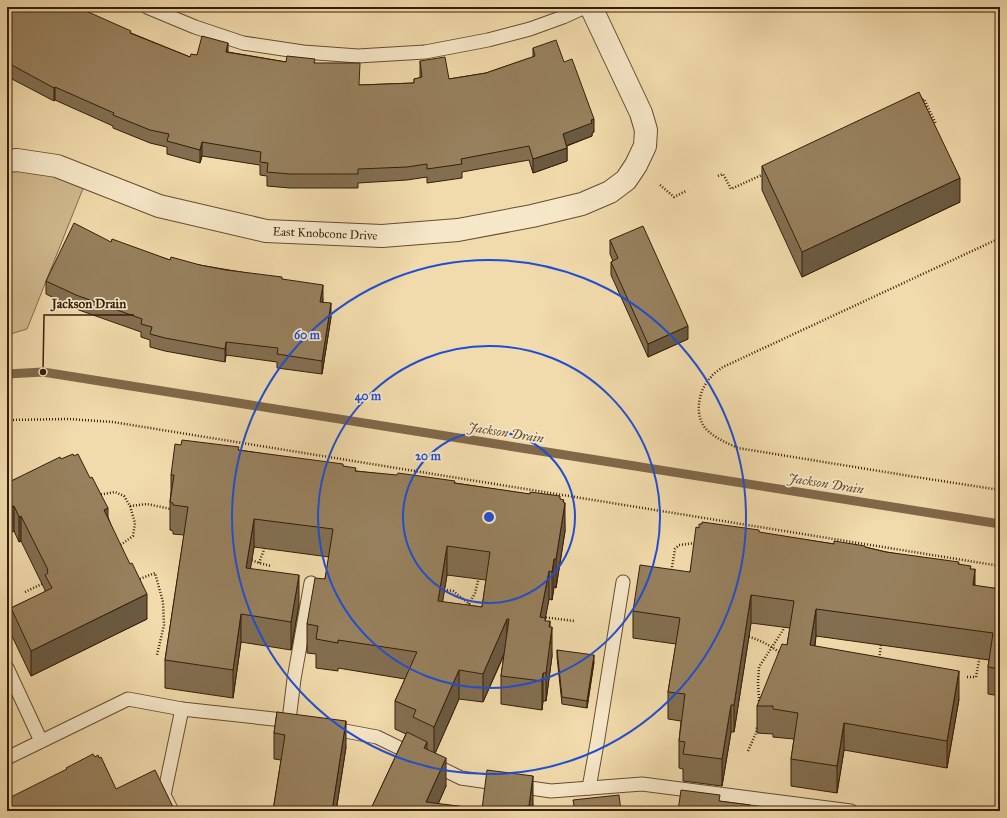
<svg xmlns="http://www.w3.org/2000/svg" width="1007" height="818" font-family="'IM FELL Great Primer',serif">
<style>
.green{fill:#d1ba8f;stroke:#846c4c}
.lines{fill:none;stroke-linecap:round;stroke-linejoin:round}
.stream{stroke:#806849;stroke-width:9}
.lane-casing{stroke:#654d31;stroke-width:15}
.street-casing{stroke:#654d31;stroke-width:24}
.path{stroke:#361e08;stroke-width:2.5;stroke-dasharray:1 2;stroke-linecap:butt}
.lane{stroke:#f6e7c8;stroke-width:13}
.street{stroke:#f6e7c8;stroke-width:22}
.wall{fill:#826e50;stroke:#361e08;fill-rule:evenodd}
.shaded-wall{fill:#6a5a41;stroke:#361e08}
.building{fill:#97805d;stroke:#361e08;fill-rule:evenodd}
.ring{fill:none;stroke:#1d4ed8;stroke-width:2}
.labels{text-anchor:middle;stroke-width:3.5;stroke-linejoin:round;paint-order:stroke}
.street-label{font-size:12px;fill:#361e08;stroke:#f6e7c8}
.water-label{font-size:13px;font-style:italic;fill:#61492e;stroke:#f6e7c8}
.centre{fill:#1d4ed8;stroke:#f6e7c8;stroke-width:2}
.ring-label{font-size:12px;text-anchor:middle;font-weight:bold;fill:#1d4ed8;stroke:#f6e7c8;stroke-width:3.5;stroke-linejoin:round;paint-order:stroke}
.leader{fill:none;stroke:#361e08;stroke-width:1.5}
.callout-dot{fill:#361e08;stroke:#f6e7c8;stroke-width:1.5}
.callout-label{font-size:13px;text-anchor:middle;font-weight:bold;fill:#361e08;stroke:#f6e7c8;stroke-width:3.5;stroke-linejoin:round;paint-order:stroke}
</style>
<rect width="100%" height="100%" fill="#f1daab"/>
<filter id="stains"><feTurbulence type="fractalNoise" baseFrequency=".005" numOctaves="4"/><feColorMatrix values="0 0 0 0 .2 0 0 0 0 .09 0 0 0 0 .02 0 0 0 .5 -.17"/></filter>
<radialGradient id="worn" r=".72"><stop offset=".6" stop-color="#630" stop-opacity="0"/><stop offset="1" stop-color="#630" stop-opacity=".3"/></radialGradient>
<polygon class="green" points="7,165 86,181 27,329 7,335"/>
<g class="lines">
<polyline class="stream" points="7,374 43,372 1000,524"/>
<g class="lane-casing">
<g id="lane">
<polyline points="147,7 195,27 243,43 303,52 358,56 425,52 488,40 530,29 563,17 585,7"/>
<polyline points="7,668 41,741"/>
<polyline points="289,720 294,679 311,583"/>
<polyline points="329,728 377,737 461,778 551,791 642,784 851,811"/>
<polyline points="7,758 128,699 182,709 292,721"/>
<polyline points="589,788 598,738 623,582"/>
<polyline points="172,811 164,795 182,709"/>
</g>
</g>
<g class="street-casing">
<g id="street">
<path id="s1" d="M7,161L17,160L57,166L159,206L266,231L382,236L458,230L532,216L582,204L610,192L626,180L636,165L645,146L646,130L641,113L591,7"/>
</g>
</g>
<g class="path">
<polyline points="920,101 924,99 936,124"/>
<polyline points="718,176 723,174 731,189 764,174"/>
<polyline points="660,185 674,197 686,191"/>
<path d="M1000,238L723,367C719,370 714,373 711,377C698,390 693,417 708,431C717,439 727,443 738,448L916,477L1000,490"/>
<polyline points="7,420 69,419 113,422 1000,566"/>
<polyline points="98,495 115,492 124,496 130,506 135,523 133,536 122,544 118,546"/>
<polyline points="130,506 147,504 171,509"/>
<polyline points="249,559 259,563 271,566"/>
<polyline points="259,563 265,547"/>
<polyline points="671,573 675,549 679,545 696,543"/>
<polyline points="137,580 155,573 163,602 164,625 157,655"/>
<polyline points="441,589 453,591 473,607"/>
<polyline points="25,592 44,583"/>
<polyline points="469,604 475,593 479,577"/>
<polyline points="543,617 574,621"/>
<path d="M746,636C758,639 770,645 780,653"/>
<polyline points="879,661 881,644"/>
<polyline points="967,677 976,677 980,655"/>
<polyline points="759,701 758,682 759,667 783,630 784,625"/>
<polyline points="748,751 756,733 757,726"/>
</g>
<use href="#lane" class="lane"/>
<use href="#street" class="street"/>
</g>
<g class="wall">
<polygon points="7,7 131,33 190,57 197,55 228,52 286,62 315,63 359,85 414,83 414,79 420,78 420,61 449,79 486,73 533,57 533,48 564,62 594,132 592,133 592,136 567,146 567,161 533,173 529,160 462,172 462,178 427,183 427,177 407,180 358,183 358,188 290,188 267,186 267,176 260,175 260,165 202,156 200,163 167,154 167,147 150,143 113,128 113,126 55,100 54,101 10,78 7,88"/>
<polygon points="762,166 960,202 802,277 762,190"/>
<polygon points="610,240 688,339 648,357 611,275 611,262 613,261 610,254"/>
<polygon points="111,242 170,260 282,279 323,298 323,302 331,317 322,374 277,368 277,362 226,355 225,362 165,351 150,347 150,340 141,337 141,332 76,309 46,294 46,281"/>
<path d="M239,450L343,466L356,471L455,483L560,499L564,502L565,531L556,588L554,587L552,600L549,599L545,618V621L550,627L552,656L546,701H543L542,710L501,704V676L504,655L483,702L459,699L435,753L446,786L438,804L482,809L533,804L532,811H370L406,734L395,729V701L405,679L338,668V671L316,668V654L307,653V624L325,579L329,557L254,547L250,568L299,604L291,650L241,642L233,698L165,688V660L184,535L173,534V531L170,530V502L171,491V475ZM447,575L486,580L482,607L442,602Z"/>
<polygon points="61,459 108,517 147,619 31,676 11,634 11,608 45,592 45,590 21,541 19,542 14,531 7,534 7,483"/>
<polygon points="702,524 834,544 865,547 886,552 959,564 971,569 975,586 1000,589 1000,696 988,694 988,667 989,660 816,636 815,646 959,699 947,768 844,750 837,793 791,786 791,759 794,739 773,737 773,734 757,733 757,706 787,645 790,628 751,623 734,732 731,732 722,786 683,781 683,769 679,768 679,741 681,721 668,719 668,692 676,644 633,638 633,611 690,572 699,528"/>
<polygon points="557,650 594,662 587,708 562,704 557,657"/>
<polygon points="277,712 346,747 336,811 273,811 281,760 274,759 274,733"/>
</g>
<g class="shaded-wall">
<polygon points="228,43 228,56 226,52"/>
<polygon points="10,64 10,78 7,88 7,74"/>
<polygon points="55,87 55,100 54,101 54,88"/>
<polygon points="594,119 594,132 592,133 592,136 563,147 563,134"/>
<polygon points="202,142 202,156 200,163 200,150"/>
<polygon points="567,148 567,161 533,173 533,159"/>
<polygon points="960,178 960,202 802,277 802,252"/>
<polygon points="323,285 323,298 320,315 320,302"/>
<polygon points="331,303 331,317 322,374 322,361"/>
<polygon points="688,326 688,339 648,357 648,344"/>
<polygon points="226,342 226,355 225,362 225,349"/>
<polygon points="565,503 565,531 556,588 556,559"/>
<polygon points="14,506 14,531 7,534 7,509"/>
<polygon points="108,508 108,534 104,510"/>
<polygon points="21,516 21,541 19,542 19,517"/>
<polygon points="254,519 254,547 246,596 246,568"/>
<polygon points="447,546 447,575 438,630 438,601"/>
<polygon points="554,559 554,587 552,600 552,572"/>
<polygon points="975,569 975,597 973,585"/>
<polygon points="549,571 549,599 540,646 540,617"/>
<polygon points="299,575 299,604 291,650 291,622"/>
<polygon points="147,594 147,619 31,676 31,651"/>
<polygon points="751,595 751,623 734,732 734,705"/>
<polygon points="816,609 816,636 810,673 810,645"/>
<polygon points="241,614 241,642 233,698 233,670"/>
<polygon points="507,619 507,647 483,702 483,674"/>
<polygon points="550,621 550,644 552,627 552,656 546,701 546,673"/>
<polygon points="594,655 594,662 587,708 587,701"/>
<polygon points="459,670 459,699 434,756 434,727"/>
<polygon points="959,671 959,699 947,768 947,741"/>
<polygon points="543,673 543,701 542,710 542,681"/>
<polygon points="731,705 731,732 722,786 722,759"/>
<polygon points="346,721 346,747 336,811 332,811"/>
<polygon points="844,723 844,750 837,793 837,766"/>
<polygon points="427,742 427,770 424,748"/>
<polygon points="446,758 446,786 435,811 426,802"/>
<polygon points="533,776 533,804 532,811 529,811 529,806"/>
</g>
<g class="building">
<polygon points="7,7 77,7 131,31 130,33 190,57 191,54 197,55 202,36 228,43 226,52 286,62 287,56 315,59 314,63 360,63 359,85 414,83 414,79 422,77 420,61 445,57 449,79 486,73 535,56 533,48 556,40 564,62 572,59 594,119 591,120 592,123 563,134 567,148 533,159 529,146 461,159 462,164 427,169 427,164 407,167 358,169 358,174 290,174 267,172 268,163 260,162 261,152 202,142 200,150 167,141 169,134 150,130 113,115 114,113 55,87 54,88 10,64 7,74"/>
<polygon points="919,92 960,178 802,252 762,166"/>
<polygon points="74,223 111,242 112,239 170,260 171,257 200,265 226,270 282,277 282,279 323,285 320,302 331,303 322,361 277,354 278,348 226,342 225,349 165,338 150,334 152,327 141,324 142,319 76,295 46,281"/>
<polygon points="643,226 688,326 648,344 611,262 618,258 610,240"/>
<path d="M182,440L239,447L238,450L343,464V466L356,468L355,471L397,475L398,473L455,481L454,483L503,490L530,494V492L560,496V499L564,500L563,502L565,503L556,559H554L552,572L549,571L540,617L545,618V621H550L549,627H552L546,673H543L542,681L501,676L509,619H507L483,674L459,670L434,727L413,717L416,710L395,701L417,652L338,640V643L316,639L318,626L307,624L315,578L325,579L333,529L254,519L246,568L299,575L291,622L241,614L233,670L165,660L188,507L173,505V503L170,502L174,475H171L175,444L181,445ZM447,546L490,552L482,607L438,601Z"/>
<polygon points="73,454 74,456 78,454 90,478 92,477 108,508 104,510 130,564 132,563 147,594 31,651 11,608 52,588 45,575 48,573 47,570 48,570 21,516 19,517 14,506 7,509 7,483 60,457 61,459"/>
<polygon points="702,522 759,530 759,532 834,544 834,541 865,546 865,547 886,552 959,562 958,564 971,566 970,569 975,569 973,585 1000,589 1000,669 988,667 993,633 816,609 810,645 959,671 947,741 844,723 837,766 791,759 798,713 773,709 773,706 757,706 782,644 787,645 794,601 751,595 734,705 731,705 722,759 683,754 685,742 679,741 685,694 668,692 680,618 633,611 640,565 690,572 696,527 699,528 699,524 702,524"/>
<polygon points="557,650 594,655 587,701 562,697"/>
<polygon points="277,712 346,721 332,811 273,811 285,735 274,733"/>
<polygon points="407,732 427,742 424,748 446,758 426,802 482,809 487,770 533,776 529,806 488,810 491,811 370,811"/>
<polygon points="93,754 95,757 98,755 99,758 101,757 116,789 155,770 175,811 7,811 7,796 8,796 9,798 67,769 66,768"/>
<polygon points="681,790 720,795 719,801 750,805 749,811 678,811"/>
<polygon points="619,795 621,811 575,811 573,800"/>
</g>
<g class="ring">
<circle cx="489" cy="517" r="86"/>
<circle cx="489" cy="517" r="171"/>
<circle cx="489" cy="517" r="257"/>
</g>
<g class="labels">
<g class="street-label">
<text dy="4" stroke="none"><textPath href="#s1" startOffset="329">East Knobcone Drive</textPath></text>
</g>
<g class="water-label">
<text transform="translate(506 432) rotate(9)" y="5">Jackson Drain</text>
<text transform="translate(826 483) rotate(9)" y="5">Jackson Drain</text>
</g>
</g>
<circle cx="489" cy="517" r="6" class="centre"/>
<g class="ring-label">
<text x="307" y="339">60 m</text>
<text x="368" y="400">40 m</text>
<text x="428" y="460">20 m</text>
</g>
<path class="leader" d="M43 372L44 315H134"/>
<circle class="callout-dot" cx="43" cy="372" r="4"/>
<g class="callout-label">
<text x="89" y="308">Jackson Drain</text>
</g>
<rect width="1007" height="818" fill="none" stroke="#f1daab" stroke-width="24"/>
<rect x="8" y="8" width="991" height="802" fill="none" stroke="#361e08" stroke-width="2"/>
<rect x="12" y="12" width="983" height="794" fill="none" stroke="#361e08"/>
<rect width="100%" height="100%" filter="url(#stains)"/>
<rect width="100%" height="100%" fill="url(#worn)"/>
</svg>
